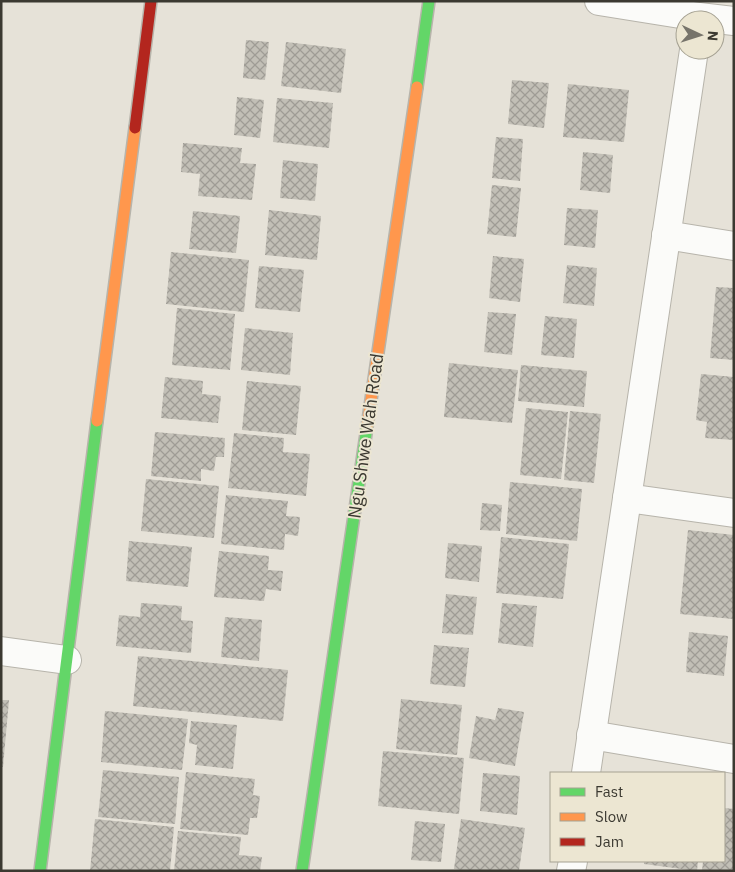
<svg xmlns="http://www.w3.org/2000/svg" width="735" height="872" font-family="'IBM Plex Sans',sans-serif">
<style>
.building{fill:url(#building-cross-hatch)}
.lines{fill:none;stroke-linecap:round;stroke-linejoin:round}
.street-casing{stroke:#b7b4ab;stroke-width:30}
.fast-casing{stroke:#b7b4ab;stroke-width:14}
.slow-casing{stroke:#b7b4ab;stroke-width:14}
.jam-casing{stroke:#b7b4ab;stroke-width:14}
.street{stroke:#fbfbf9;stroke-width:28}
.fast{stroke:#63d668;stroke-width:11}
.slow{stroke:#ff974d;stroke-width:11}
.jam{stroke:#b3261e;stroke-width:11}
.labels{text-anchor:middle;stroke-width:4;stroke-linejoin:round;paint-order:stroke}
.street-label{font-size:18px;fill:#3b3931;stroke:#ece6d2}
</style>
<defs>
<pattern id="building-cross-hatch" width="8" height="8" patternUnits="userSpaceOnUse" patternTransform="scale(1.25)"><rect width="8" height="8" fill="#c2bfb6"/><path d="M0 0l8 8M0 8l8-8" fill="none" stroke="#9f9c95"/></pattern>
</defs>
<rect width="100%" height="100%" fill="#e6e2d8"/>
<g class="building">
<polygon points="246,40 269,42 265,80 243,78"/>
<polygon points="286,42 346,49 341,93 281,86"/>
<polygon points="512,80 549,83 544,128 508,124"/>
<polygon points="568,84 629,90 624,142 563,137"/>
<polygon points="237,97 264,100 260,138 234,135"/>
<polygon points="277,98 333,103 329,148 273,142"/>
<polygon points="496,137 523,139 520,181 492,178"/>
<polygon points="183,143 242,148 240,163 256,164 252,200 198,196 200,174 181,172"/>
<polygon points="583,152 613,155 610,193 580,190"/>
<polygon points="283,160 318,164 315,201 280,198"/>
<polygon points="492,185 521,188 516,237 487,234"/>
<polygon points="567,208 598,210 595,248 564,245"/>
<polygon points="269,210 321,216 317,260 265,255"/>
<polygon points="193,211 240,216 236,253 189,249"/>
<polygon points="171,252 249,260 244,312 166,304"/>
<polygon points="493,256 524,259 520,302 489,298"/>
<polygon points="567,265 597,268 594,306 563,303"/>
<polygon points="259,266 304,270 300,312 255,308"/>
<polygon points="716,287 734,288 734,360 710,358"/>
<polygon points="177,308 235,314 230,370 172,365"/>
<polygon points="488,312 516,314 512,355 484,352"/>
<polygon points="545,316 577,319 574,358 541,355"/>
<polygon points="245,328 293,333 290,375 241,370"/>
<polygon points="449,363 518,370 512,423 444,417"/>
<polygon points="521,365 587,371 584,407 518,401"/>
<polygon points="701,374 734,377 734,440 705,438 707,422 696,420"/>
<polygon points="165,377 203,381 202,394 221,396 218,423 161,418"/>
<polygon points="247,381 301,386 296,435 242,430"/>
<polygon points="526,408 568,412 561,479 520,475"/>
<polygon points="570,411 601,414 594,483 564,480"/>
<polygon points="155,432 225,438 224,457 216,457 214,471 201,469 201,481 151,476"/>
<polygon points="234,433 284,438 283,452 310,454 306,496 228,488"/>
<polygon points="146,479 219,486 214,538 141,531"/>
<polygon points="510,482 582,489 577,541 506,534"/>
<polygon points="226,495 288,501 286,516 300,517 298,536 285,534 284,550 221,544"/>
<polygon points="482,503 502,505 500,531 480,530"/>
<polygon points="688,530 734,535 733,619 680,614"/>
<polygon points="501,537 569,544 563,599 496,593"/>
<polygon points="129,541 192,547 188,587 126,581"/>
<polygon points="448,543 482,546 479,582 445,578"/>
<polygon points="219,551 269,556 268,570 283,571 281,591 266,589 264,601 214,597"/>
<polygon points="446,594 477,597 473,635 442,633"/>
<polygon points="141,603 182,606 181,620 193,621 191,653 116,646 119,615 140,617"/>
<polygon points="502,603 537,606 533,647 498,643"/>
<polygon points="225,617 262,620 259,661 221,657"/>
<polygon points="689,632 728,636 724,676 686,672"/>
<polygon points="434,645 469,648 465,687 430,684"/>
<polygon points="138,656 288,670 283,721 133,706"/>
<polygon points="401,699 462,705 457,755 396,749"/>
<polygon points="1,700 9,700 3,767 1,767"/>
<polygon points="498,708 524,712 515,766 469,758 476,716 495,720"/>
<polygon points="105,711 188,719 182,770 101,762"/>
<polygon points="191,721 237,725 233,769 195,765 197,745 189,743"/>
<polygon points="383,751 464,758 459,814 378,806"/>
<polygon points="103,770 179,777 175,824 98,817"/>
<polygon points="186,772 255,779 253,795 260,796 257,818 250,818 248,835 180,829"/>
<polygon points="483,773 520,776 517,815 480,811"/>
<polygon points="724,808 734,809 734,871 702,871 703,861 724,861"/>
<polygon points="95,819 174,827 170,871 90,871"/>
<polygon points="461,819 525,828 519,871 469,871 454,869"/>
<polygon points="415,821 445,824 441,862 411,860"/>
<polygon points="178,831 241,837 239,855 262,857 260,871 174,871"/>
<polygon points="644,861 698,861 697,871 644,864"/>
</g>
<g class="lines">
<g class="street-casing">
<g id="street">
<polyline points="599,1 699,17 734,21"/>
<polyline points="666,235 734,246"/>
<polyline points="627,498 734,513"/>
<polyline points="1,651 67,660"/>
<polyline points="591,735 734,759"/>
<polyline points="586,773 694,50"/>
<polyline points="571,871 573,861"/>
</g>
</g>
<g class="fast-casing">
<g id="fast">
<polyline points="417,87 429,1"/>
<polyline points="40,871 97,421"/>
<polyline points="302,871 367,427"/>
</g>
</g>
<g class="slow-casing">
<g id="slow">
<polyline points="97,421 135,128"/>
<polyline points="367,427 417,87"/>
</g>
</g>
<g class="jam-casing">
<polyline id="jam" points="135,128 151,1"/>
</g>
<use href="#street" class="street"/>
<use href="#fast" class="fast"/>
<use href="#slow" class="slow"/>
<use href="#jam" class="jam"/>
</g>
<g class="labels">
<g class="street-label">
<text transform="translate(366 436) rotate(-82)" y="6">Ngu Shwe Wah Road</text>
</g>
</g>
<rect width="735" height="872" fill="none" stroke="#3b3931" stroke-width="5"/>
<rect x="550" y="772" width="175" height="90" fill="#ece6d2" stroke="#a5a192"/>
<rect x="560" y="788" width="25" height="8" fill="#63d668" stroke="#a5a192"/>
<text x="595" y="797" font-size="15" fill="#3b3931">Fast</text>
<rect x="560" y="813" width="25" height="8" fill="#ff974d" stroke="#a5a192"/>
<text x="595" y="822" font-size="15" fill="#3b3931">Slow</text>
<rect x="560" y="838" width="25" height="8" fill="#b3261e" stroke="#a5a192"/>
<text x="595" y="847" font-size="15" fill="#3b3931">Jam</text>
<g transform="translate(700 35) rotate(94)"><circle r="24" fill="#ece6d2" stroke="#a5a192"/>
<path d="M0-4L9 19L0 12L-9 19Z" fill="#77746b"/>
<text y="-8" font-size="14" font-weight="bold" text-anchor="middle" fill="#3b3931">N</text>
</g>
</svg>
